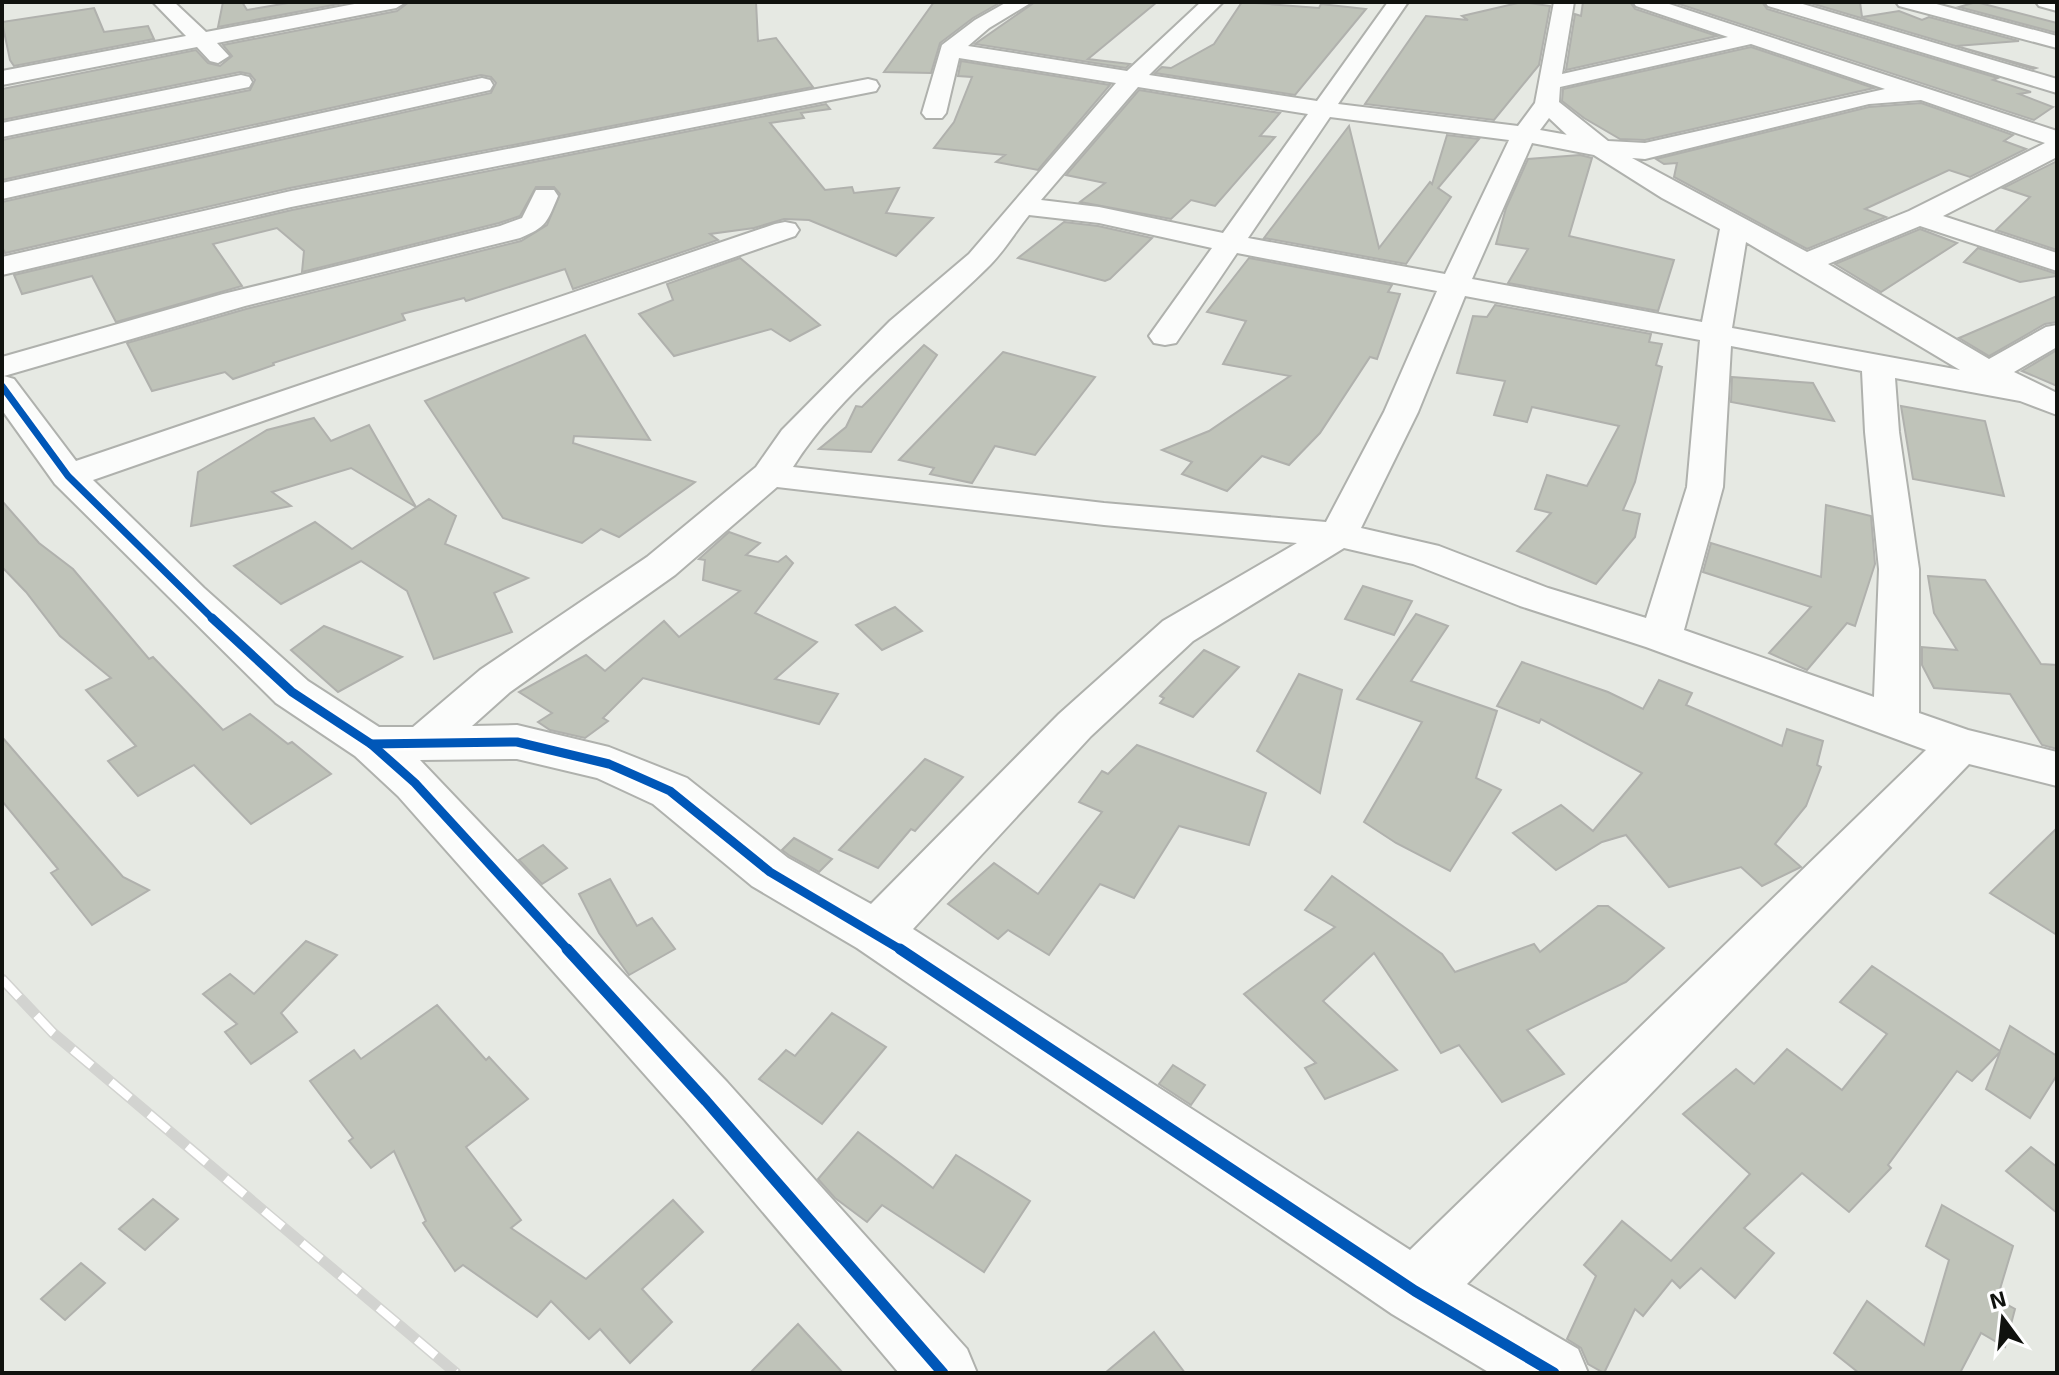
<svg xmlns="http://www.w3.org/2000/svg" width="2059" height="1375" font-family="'Exo 2',sans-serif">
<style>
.building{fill:#bfc3b9;stroke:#b0b1ad;stroke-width:2}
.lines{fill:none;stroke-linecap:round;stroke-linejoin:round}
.minor-casing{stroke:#afb1ad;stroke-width:4}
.minor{fill:#fbfcfb;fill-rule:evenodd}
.rail-casing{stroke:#d2d3d0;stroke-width:11}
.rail{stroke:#fff;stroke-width:8;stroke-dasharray:25;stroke-linecap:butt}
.cycleway-far2-casing{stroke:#fff;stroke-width:11}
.cycleway-far1-casing{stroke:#fff;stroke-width:14}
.cycleway-casing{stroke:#fff;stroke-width:16}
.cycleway-far2{stroke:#0057b8;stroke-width:7}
.cycleway-far1{stroke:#0057b8;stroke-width:9}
.cycleway{stroke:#0057b8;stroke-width:11}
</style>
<rect width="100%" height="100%" fill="#e6e9e3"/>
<g class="building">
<polygon points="223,2 242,2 247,10 294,2 349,2 218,27"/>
<polygon points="409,2 756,2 758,41 776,38 813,87 290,188 5,253 2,247 2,202 491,93 496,83 491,77 481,75 2,180 2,140 250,90 255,80 250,74 240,72 2,120 2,89 196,50 208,63 220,66 232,56 223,45 397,11"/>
<polygon points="934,2 1001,2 973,18 940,43 931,73 884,72"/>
<polygon points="1035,2 1157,2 1088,59 1130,64 1126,68 975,44"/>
<polygon points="1242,2 1319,8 1321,4 1366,9 1295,95 1155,73 1162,67 1171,68 1214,44"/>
<polygon points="1522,2 1550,6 1539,65 1494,120 1365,104 1426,16 1468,20 1462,16"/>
<polygon points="1583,2 1630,2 1635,9 1717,36 1566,70 1575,14 1581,16"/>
<polygon points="1673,2 1762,2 1767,9 1998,78 1993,80 2031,92 2019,94 2053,107 2034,120"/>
<polygon points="1807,2 1860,2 1862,17 1899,11 1922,20 1929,17 2019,41 1956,46 2036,68 2033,69"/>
<polygon points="1976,2 2057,23 2057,33 1959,7"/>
<polygon points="94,8 104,32 148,26 154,39 14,66 10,60 2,22"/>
<polygon points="1751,47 1874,88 1645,140 1620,139 1584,118 1562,101 1563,89"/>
<polygon points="961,61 1110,85 1038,170 996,162 1005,155 934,148 954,122 972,77 958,76"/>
<polygon points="1139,90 1280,113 1260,136 1275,137 1215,206 1191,200 1171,219 1080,202 1105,183 1066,175"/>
<polygon points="1921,103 2013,135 2004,141 2026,149 1970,177 1949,170 1865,209 1886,217 1807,249 1674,177 1677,163 1664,164 1656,159 1869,107"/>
<polygon points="826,104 830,109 801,113 804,118 770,123 825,190 852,187 854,193 899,188 886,213 933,218 896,256 809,220 784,219 754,228 710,234 718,240 573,289 565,269 466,301 464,298 402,314 405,320 273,363 274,365 233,379 225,372 152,391 127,343 246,309 521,241 547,225 560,194 554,187 536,187 520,216 499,223 302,272 304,251 277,228 213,244 242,286 116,322 92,276 22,294 14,275 292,210"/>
<polygon points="1349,126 1379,248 1430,182 1432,184 1447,135 1479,139 1438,188 1451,197 1406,264 1264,238"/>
<polygon points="1580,155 1592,158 1569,236 1674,260 1658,311 1508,283 1528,249 1496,244 1506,208 1528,159"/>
<polygon points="2057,161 2057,250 1996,230 2030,197 2003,188"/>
<polygon points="1064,222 1098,226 1152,238 1110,279 1105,281 1018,258"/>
<polygon points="1920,229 1957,243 1881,292 1835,264"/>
<polygon points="1978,248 2057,274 2057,276 2020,282 1964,262"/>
<polygon points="740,258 820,325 790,341 771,329 674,356 639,314 673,300 667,284"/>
<polygon points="1249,258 1392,285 1388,292 1400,294 1377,359 1370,357 1320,433 1289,465 1262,456 1227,491 1182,474 1192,462 1162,450 1209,431 1290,376 1223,364 1246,321 1207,312"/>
<polygon points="2057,296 2057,322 2045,324 1989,356 1959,338"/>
<polygon points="1495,305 1651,334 1649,342 1662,344 1656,365 1662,367 1635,482 1623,510 1640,514 1635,537 1596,584 1517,551 1551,513 1535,509 1547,475 1587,486 1619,426 1532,407 1527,422 1494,415 1505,381 1457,373 1473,316 1487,317"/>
<polygon points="585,335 650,440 574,436 573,443 695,482 619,537 601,529 582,543 503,518 425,401"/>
<polygon points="924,345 937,355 871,452 819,449 846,427 856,406 862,407"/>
<polygon points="2057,350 2057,386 2022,371"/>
<polygon points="1003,352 1095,377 1035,455 995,446 972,483 930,474 934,468 899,460"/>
<polygon points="1732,377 1813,383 1834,421 1731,402"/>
<polygon points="1901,406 1985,421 2004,496 1913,479"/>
<polygon points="314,418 331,441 369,425 416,507 351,468 272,492 291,506 191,526 198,472 267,430"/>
<polygon points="429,499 456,516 445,544 528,578 494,593 512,632 434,659 407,591 361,561 281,604 234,566 315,522 352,549"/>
<polygon points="2,501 39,543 73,569 149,659 153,657 223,730 250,714 288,744 292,742 331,774 251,824 194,765 138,796 108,761 136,746 86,690 111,678 60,636 26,592 2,567"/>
<polygon points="1826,505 1871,516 1875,564 1855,626 1847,623 1807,670 1769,653 1811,607 1703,572 1711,543 1821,577"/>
<polygon points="729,532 760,543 746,555 778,562 786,556 793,563 755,613 817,642 775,679 838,694 819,724 643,678 603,718 608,721 585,738 550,730 538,722 552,713 519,692 586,655 605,671 664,621 679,637 740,591 703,580 705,560 699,559"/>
<polygon points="1928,576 1985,580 2041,664 2057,665 2057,749 2042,745 2010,694 1934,688 1922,665 1922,647 1957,650 1934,613"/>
<polygon points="1363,586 1412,601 1394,635 1345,619"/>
<polygon points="895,607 922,631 882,650 856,625"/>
<polygon points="1416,614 1448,626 1411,681 1497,711 1476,778 1501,790 1450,871 1396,843 1364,822 1422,722 1357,699"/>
<polygon points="324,626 402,657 338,692 291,650"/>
<polygon points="1204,650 1239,667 1193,717 1160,703 1164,698 1160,696"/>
<polygon points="1522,662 1608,692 1643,709 1659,680 1692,693 1686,705 1782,746 1787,729 1823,741 1817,765 1821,767 1806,806 1775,844 1801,867 1762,886 1741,867 1669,887 1626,835 1602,842 1556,870 1513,833 1561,805 1593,831 1642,773 1541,719 1539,723 1497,706"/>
<polygon points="1299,674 1342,690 1320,793 1257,751"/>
<polygon points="2,737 123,877 149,890 92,925 51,873 58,869 2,801"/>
<polygon points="1137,745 1266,793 1249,845 1179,826 1134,898 1100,884 1049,955 1008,930 998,939 948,904 994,863 1038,894 1102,812 1079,802 1102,771 1108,774"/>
<polygon points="925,759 963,777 915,831 911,829 878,868 839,850"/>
<polygon points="2057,828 2057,935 1990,893"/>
<polygon points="794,838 832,859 819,872 790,856 782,850"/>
<polygon points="543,845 567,868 542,884 519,860"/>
<polygon points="1332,876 1442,954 1455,972 1534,944 1540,952 1598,906 1608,906 1664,948 1626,982 1527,1030 1564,1074 1502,1102 1459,1045 1441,1053 1374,953 1323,1001 1397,1070 1325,1099 1305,1068 1316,1063 1244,994 1335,927 1305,910"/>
<polygon points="610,879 637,926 652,918 675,949 629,975 599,933 579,894"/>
<polygon points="306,941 337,955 281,1013 297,1032 251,1064 225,1032 237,1024 203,994 230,974 254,994"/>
<polygon points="1872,966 2000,1051 2010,1026 2057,1056 2057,1075 2030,1118 1986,1089 2000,1052 1972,1081 1957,1071 1888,1165 1891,1168 1849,1212 1802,1173 1744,1228 1774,1253 1735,1298 1701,1268 1680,1288 1672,1280 1643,1316 1635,1309 1604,1373 1588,1364 1581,1348 1567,1339 1596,1276 1584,1265 1622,1221 1671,1261 1750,1174 1683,1114 1736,1069 1754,1084 1787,1049 1842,1090 1887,1034 1840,1002"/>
<polygon points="437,1005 486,1060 489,1057 528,1099 466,1147 521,1220 511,1228 586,1279 673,1200 703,1232 642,1289 672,1322 630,1363 600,1329 589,1339 551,1301 537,1317 463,1265 455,1271 423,1223 426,1221 394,1151 371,1168 349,1141 353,1138 310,1081 354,1050 361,1059"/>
<polygon points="832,1013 886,1047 822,1124 759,1079 786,1050 795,1056"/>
<polygon points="1173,1065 1205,1085 1191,1105 1159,1084"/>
<polygon points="858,1132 933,1188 956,1155 1030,1201 984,1272 882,1205 867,1222 835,1198 818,1179"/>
<polygon points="2031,1147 2057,1167 2057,1213 2006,1171"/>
<polygon points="153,1199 178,1219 145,1250 119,1229"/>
<polygon points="1942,1205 2013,1246 1997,1299 2015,1309 2005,1347 1981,1333 1960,1373 1859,1373 1834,1353 1867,1301 1924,1345 1949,1260 1926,1246"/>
<polygon points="81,1263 105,1283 65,1320 41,1299"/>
<polygon points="798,1324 843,1373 750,1373"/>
<polygon points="1154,1332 1185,1373 1105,1373"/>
</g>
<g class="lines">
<g class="minor-casing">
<g id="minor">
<polygon points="153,2 174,2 206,32 365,2 406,2 396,8 217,43 229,56 218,63 210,61 197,47 2,85 2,71 186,36"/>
<path d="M1007,2H1032L989,28L968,46L1127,71L1201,2H1223L1149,75L1317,101L1388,2H1408L1338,104L1518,126L1535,103L1554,2H1574L1562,74L1728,37L1636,6L1633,2H1663L2057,131V157L1943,216L2057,253V271L1920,226L1828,264L1989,359L2046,327L2057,325V347L2014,372L2057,393V415L2020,401L1895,378L1899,432L1919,569V713L1968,730L2057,752V786L1969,764L1467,1284L1578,1349L1588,1373H1490L1392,1314L857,948L752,886L653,804L597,778L517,759L420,760L727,1082L967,1349L977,1373H899L685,1120L398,796L355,756L276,703L55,484L2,410V357L223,294L500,226L522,218L536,190H554L558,196C547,222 547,227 520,238L245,306L4,376L14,379L76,461L775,224L785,222L795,224L799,230L795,236L93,480L204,588L308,681L379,727H413L480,670L647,557L756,467L782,430L890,321L969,254L1116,83L959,58L946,113L942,118H926L922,113L942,45L975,20ZM1751,44L1885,89L1645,143L1608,141L1559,102L1560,87ZM1138,87L1308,114L1223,233L1099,207L1041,200ZM1921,100L2045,143L1909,211L1807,252L1632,158L1645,159L1869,104ZM1330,117L1509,140L1445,274L1248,238ZM1549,118L1567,135H1568L1540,130ZM1532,143L1594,155L1662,198L1720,229L1702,322L1472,279ZM1029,215L1099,223L1212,248L1149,336L1154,343L1165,345L1176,343L1237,253L1437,291L1384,412L1326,522L1104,503L793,467C840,392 924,330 987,268C1003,253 1015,232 1029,215ZM1746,242L1960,370L1732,328ZM1465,296L1700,340L1687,487L1646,618L1548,588L1439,546L1361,528L1418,412ZM1731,346L1862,371L1865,432L1879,569L1874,697L1684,630L1723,487ZM777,487L1104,525L1297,543L1163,621L1059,714L871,904L788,858L687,778L609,747L517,725L472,726L510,692L675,575ZM1344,548L1413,564L1520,606L1646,647L1926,750L1410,1250L913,929L1091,736L1193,641Z"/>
<polygon points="1765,2 1796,2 2057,79 2057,93 1768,6"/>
<polygon points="1896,2 1929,2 2057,36 2057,48 1899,6"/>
<polygon points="2036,2 2057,2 2057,11 2039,6"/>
<polygon points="241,75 249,77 252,82 249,87 2,137 2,123"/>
<polygon points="482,78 490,80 493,85 490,90 2,199 2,183"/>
<polygon points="868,79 876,81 879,86 876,91 291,207 2,275 2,257 291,191"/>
</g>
</g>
<use href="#minor" class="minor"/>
<g class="rail-casing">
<polyline id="rail" points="2,979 53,1033 456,1373"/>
</g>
<use href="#rail" class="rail"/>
<g class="cycleway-far2-casing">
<polyline id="cycleway-far2" points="2,386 68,476 214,620"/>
</g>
<g class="cycleway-far1-casing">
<g id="cycleway-far1">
<polyline points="212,618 292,692 371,744 415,783 569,951"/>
<polyline points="371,744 517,742 609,764 670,791 770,872 903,951"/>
</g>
</g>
<g class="cycleway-casing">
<g id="cycleway">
<polyline points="567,949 706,1101 943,1373"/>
<polyline points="900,949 1415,1291 1554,1373"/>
</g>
</g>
<use href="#cycleway-far2" class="cycleway-far2"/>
<use href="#cycleway-far1" class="cycleway-far1"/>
<use href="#cycleway" class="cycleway"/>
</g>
<rect width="2059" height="1375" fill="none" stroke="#10120e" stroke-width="8"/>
<g transform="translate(2003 1319) rotate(345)" stroke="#ffffff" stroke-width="6" paint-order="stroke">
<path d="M0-6L14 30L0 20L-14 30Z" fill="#10120e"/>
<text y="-12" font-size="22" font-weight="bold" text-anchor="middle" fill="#10120e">N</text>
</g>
</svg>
